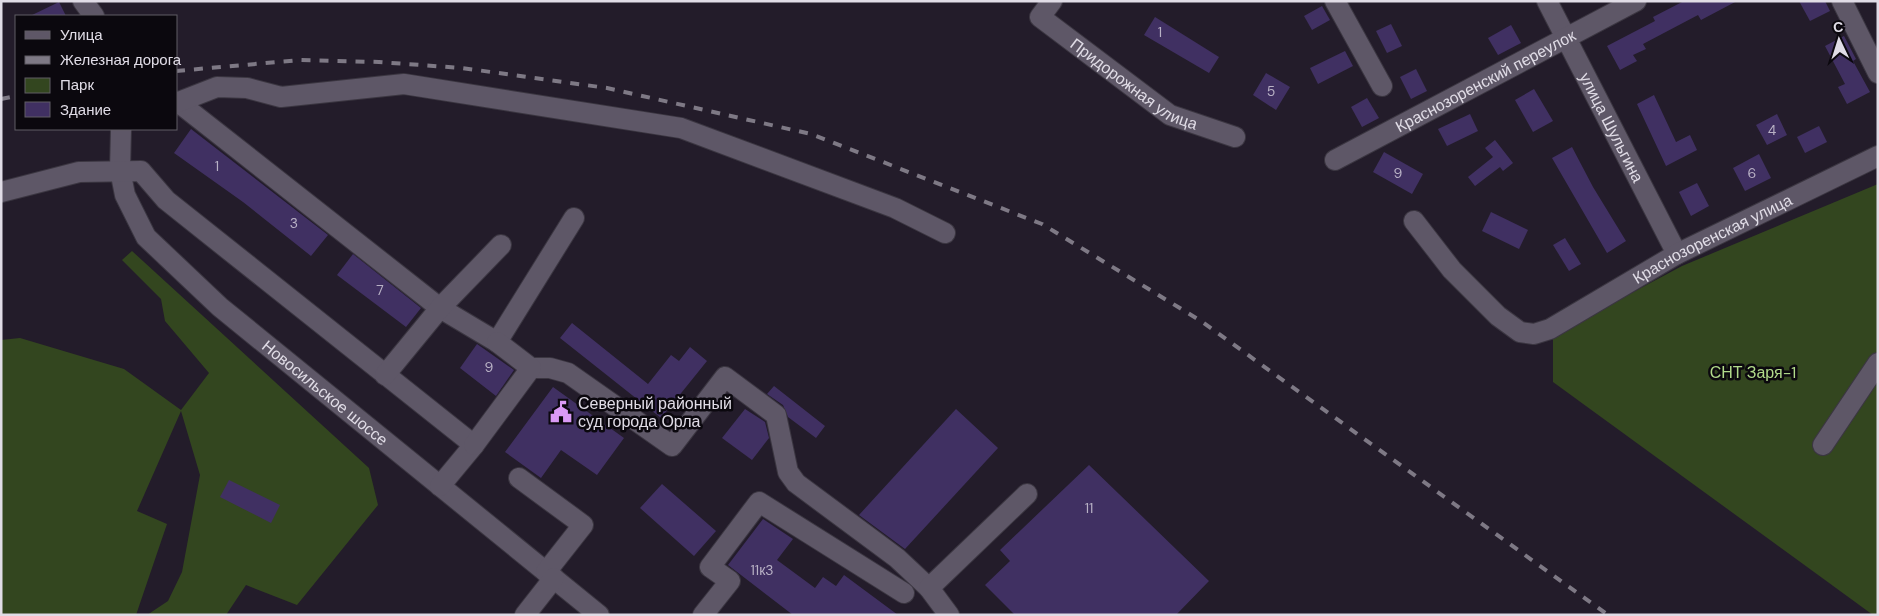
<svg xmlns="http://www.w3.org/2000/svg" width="1879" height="616" font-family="'DM Sans',sans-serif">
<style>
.green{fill:#33461f}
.building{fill:#403062}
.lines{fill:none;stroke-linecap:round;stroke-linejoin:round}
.minor-casing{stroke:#3b3641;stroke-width:22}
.minor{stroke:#5e5767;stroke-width:20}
.rail{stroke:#7e7985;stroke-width:4;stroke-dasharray:9 9;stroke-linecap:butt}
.labels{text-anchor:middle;stroke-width:5;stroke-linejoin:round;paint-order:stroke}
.number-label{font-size:14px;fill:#b8b1c5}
.street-label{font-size:16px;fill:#e0dce6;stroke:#0b080e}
.park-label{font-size:16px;fill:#b1db8a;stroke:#0b080e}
.poi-label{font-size:16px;fill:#e0dce6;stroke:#0b080e;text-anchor:start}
</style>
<rect width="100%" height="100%" fill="#231c2a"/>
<g class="green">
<polygon points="1878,184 1878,615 1873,615 1553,382 1553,335 1682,266"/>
<polygon points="132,251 369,468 378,505 297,605 246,585 226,615 147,615 168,601 182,572 200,475 181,411 137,511 167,524 136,615 1,615 1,340 20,338 124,369 181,410 209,373 165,321 161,299 122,260"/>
</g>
<g class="building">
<polygon points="1684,1 1737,1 1701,20 1698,15 1643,44 1646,49 1633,55 1637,61 1620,70 1607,46 1655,21 1653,17"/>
<polygon points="1799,1 1825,1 1830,11 1810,21"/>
<polygon points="59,2 66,16 30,16"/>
<polygon points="1322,6 1330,20 1312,30 1304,16"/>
<polygon points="1155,17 1219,57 1209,73 1144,35"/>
<polygon points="1391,24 1402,46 1387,53 1376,31"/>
<polygon points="1511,25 1521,43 1498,55 1488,38"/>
<polygon points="1844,36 1856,59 1853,61 1870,92 1847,104 1838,87 1845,84 1825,46"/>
<polygon points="1345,51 1353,66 1318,84 1310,68"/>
<polygon points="1416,69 1427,91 1411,99 1400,77"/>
<polygon points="1266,73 1290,87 1276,110 1253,95"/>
<polygon points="1534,89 1553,121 1533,132 1515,100"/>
<polygon points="1654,95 1676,142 1690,135 1697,150 1666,166 1637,104"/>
<polygon points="1367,98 1379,118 1362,127 1351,107"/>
<polygon points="1470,114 1478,131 1447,146 1438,129"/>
<polygon points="1777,114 1787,135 1767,145 1756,125"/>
<polygon points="1819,126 1827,142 1805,153 1797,137"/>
<polygon points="191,129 328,235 311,256 243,202 174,153"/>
<polygon points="1495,140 1513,163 1503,171 1500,167 1475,186 1468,177 1493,157 1485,148"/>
<polygon points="1572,147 1593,187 1626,241 1607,253 1552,158"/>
<polygon points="1384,152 1423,174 1412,194 1373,172"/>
<polygon points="1759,154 1771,178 1745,191 1733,168"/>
<polygon points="1697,183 1709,206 1691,216 1679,192"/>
<polygon points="1491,212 1528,230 1519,249 1482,231"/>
<polygon points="1565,238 1581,264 1569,271 1553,245"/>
<polygon points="353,254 421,308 406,327 337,275"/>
<polygon points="572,323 648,384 671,355 679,361 690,347 707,361 661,418 560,338"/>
<polygon points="477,344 514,370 496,396 460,368"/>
<polygon points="774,386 825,426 816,438 788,417 783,405 767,394"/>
<polygon points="553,387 624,438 597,475 561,450 541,478 505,452"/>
<polygon points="745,409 765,422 769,438 752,460 722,438"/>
<polygon points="956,409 998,448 905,549 859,515"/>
<polygon points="1089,465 1209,581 1176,615 1015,615 985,585 1010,561 1000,550"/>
<polygon points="229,480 280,505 271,523 220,497"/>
<polygon points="662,484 716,531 694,556 640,508"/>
<polygon points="763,519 793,539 777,560 815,588 823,577 836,586 844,575 898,615 793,615 728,565"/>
</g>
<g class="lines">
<g class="minor-casing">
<g id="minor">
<polyline points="83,1 94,16"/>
<path id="s1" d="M1052,1L1040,17L1170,115L1235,137"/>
<polyline points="1335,1 1382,86"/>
<path id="s2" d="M1547,1L1677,254"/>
<polyline points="1842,1 1878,73"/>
<polyline points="178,102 440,308 497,342 574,218"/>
<polyline points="176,103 217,87 247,88 281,97 404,84 681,128 895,208 945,233"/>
<path id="s3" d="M121,129L120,170L125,195L146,237L220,307L599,615"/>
<path id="s4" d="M1335,160L1636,1"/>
<polyline points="1,192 79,172 141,171 166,200 474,445 440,486"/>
<path id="s5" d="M1414,221L1452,270L1498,316L1520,332L1534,334L1550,329L1677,254L1878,156"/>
<polyline points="531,368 550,368 568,373 672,446 725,377 776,415 788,472 796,483 897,558 929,588"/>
<polyline points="385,375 440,308 501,245"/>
<polyline points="474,445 531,368 497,342"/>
<polyline points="1823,445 1878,363"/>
<polyline points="519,478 583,525 546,572"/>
<polyline points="525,615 554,578"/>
<polyline points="703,615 730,581 710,567 759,502 904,593"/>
<polyline points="949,615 929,588 1027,494"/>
</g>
</g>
<use href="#minor" class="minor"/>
<g class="rail">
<polyline points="176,71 300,60 379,62 462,68 607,88 811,134 1042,224 1201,321 1608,615"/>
<polyline points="1,99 16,96"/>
</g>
</g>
<defs>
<g id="civic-bare" transform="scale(1.725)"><path d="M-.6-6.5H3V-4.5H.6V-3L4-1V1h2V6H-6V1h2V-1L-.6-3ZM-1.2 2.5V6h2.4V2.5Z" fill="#da9af6" stroke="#0b080e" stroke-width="2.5" paint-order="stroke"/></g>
</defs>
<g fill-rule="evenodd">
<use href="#civic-bare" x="561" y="412"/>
</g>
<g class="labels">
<g class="number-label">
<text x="1160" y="37">1</text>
<text x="1271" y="96">5</text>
<text x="1772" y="135">4</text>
<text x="217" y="171">1</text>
<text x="1398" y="178">9</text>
<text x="1752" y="178">6</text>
<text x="294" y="228">3</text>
<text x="380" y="295">7</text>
<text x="489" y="372">9</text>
<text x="1089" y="513">11</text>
<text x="762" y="575">11к3</text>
</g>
<g class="street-label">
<text dy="6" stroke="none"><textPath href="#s1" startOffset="136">Придорожная улица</textPath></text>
<text dy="6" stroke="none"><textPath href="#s4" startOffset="170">Краснозоренский переулок</textPath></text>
<text dy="6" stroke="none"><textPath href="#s2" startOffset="142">улица Шульгина</textPath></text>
<text dy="6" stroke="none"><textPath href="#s5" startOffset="371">Краснозоренская улица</textPath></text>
<text dy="6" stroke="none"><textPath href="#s3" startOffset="351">Новосильское шоссе</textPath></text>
</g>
<g class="park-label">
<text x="1753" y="378">СНТ Заря-1</text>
</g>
<g class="poi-label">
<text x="578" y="409">Северный районный<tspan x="578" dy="18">суд города Орла</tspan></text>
</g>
</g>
<rect width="1879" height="616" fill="none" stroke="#e0dce6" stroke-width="5"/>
<rect x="15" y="15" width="162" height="115" fill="#0b080e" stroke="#605d64"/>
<rect x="25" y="31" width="25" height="8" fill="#5e5767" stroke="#605d64"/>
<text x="60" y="40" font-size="15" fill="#e0dce6">Улица</text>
<rect x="25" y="56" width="25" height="8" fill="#7e7985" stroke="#605d64"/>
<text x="60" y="65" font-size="15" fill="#e0dce6">Железная дорога</text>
<rect x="25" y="78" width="25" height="15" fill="#33461f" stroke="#605d64"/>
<text x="60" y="90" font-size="15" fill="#e0dce6">Парк</text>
<rect x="25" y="102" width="25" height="15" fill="#403062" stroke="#605d64"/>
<text x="60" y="115" font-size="15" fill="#e0dce6">Здание</text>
<g transform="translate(1839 40) rotate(356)" stroke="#0b080e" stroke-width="4" paint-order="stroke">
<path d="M0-4L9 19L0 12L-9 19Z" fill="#e0dce6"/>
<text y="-8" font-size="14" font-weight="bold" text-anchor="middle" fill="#e0dce6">С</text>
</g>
</svg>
